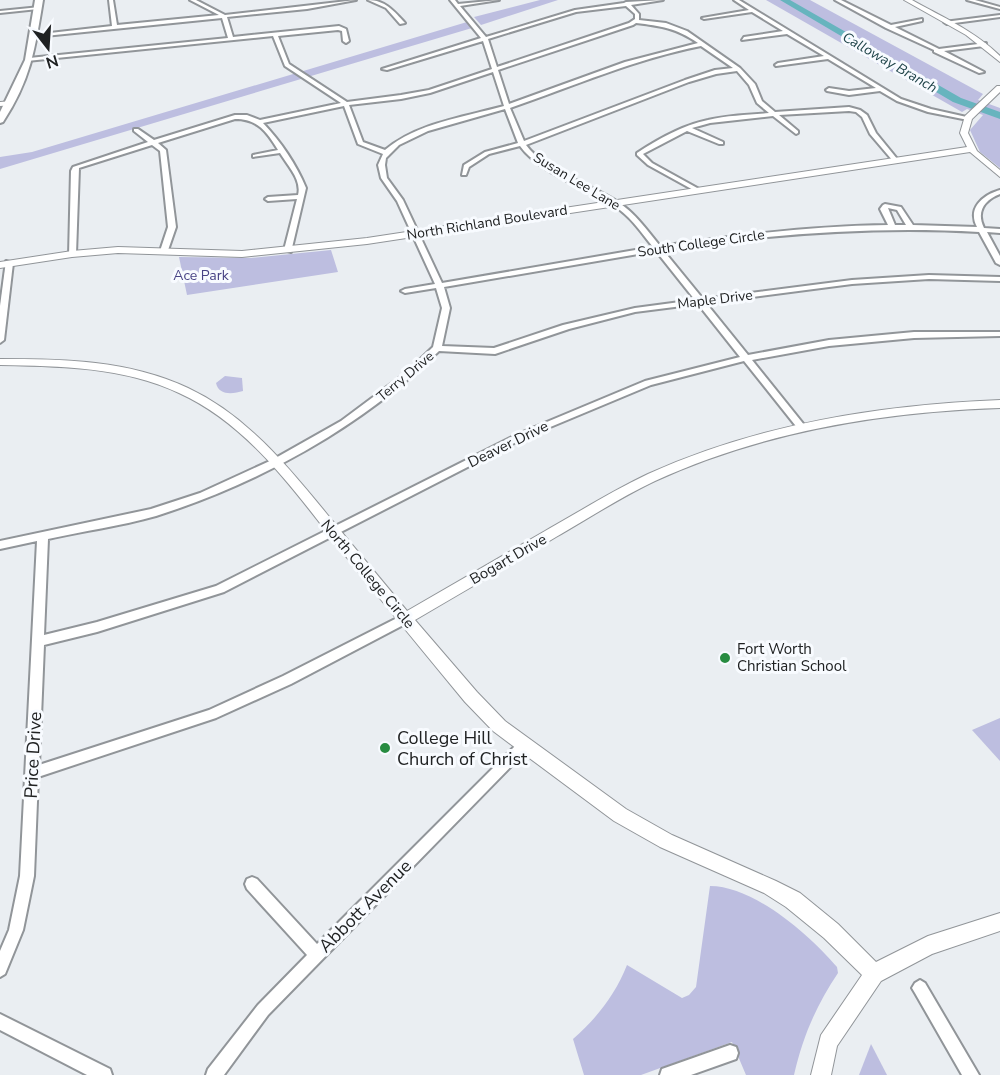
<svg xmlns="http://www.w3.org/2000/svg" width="1000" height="1075" font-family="'Nunito Sans',sans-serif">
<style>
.green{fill:#bdbee0}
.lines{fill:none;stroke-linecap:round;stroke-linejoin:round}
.river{fill:#67b4be;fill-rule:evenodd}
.street-casing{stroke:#919599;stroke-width:4}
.secondary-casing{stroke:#919599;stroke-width:2}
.primary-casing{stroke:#919599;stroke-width:4}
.street{fill:#fff;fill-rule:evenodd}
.secondary{fill:#fff;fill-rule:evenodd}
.primary{fill:#fff;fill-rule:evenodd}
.poi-dot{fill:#288c41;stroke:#f8fbff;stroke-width:2}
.labels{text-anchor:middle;stroke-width:6;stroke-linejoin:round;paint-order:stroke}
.far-water-label{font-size:14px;font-style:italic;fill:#1f4449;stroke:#f8fbff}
.far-street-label{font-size:14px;fill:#202223;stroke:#f8fbff}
.far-park-label{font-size:14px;fill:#484385;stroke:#f8fbff}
.street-label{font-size:15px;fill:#202223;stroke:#f8fbff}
.poi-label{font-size:15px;fill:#202223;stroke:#f8fbff;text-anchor:start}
.near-poi-label{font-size:18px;fill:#202223;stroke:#f8fbff;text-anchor:start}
.near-street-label{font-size:18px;fill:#202223;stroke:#f8fbff}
</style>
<rect width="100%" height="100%" fill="#eaeef2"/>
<g class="green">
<polygon points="540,0 558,0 481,25 474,17"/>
<polygon points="766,0 810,0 983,94 978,100 1000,108 1000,168 980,152 970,130 983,115 967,109 962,112"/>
<polygon points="467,22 472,28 0,169 0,157 32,152"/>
<polygon points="331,250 338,272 187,295 179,257 251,258"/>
<path d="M225,376L242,378L243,391C233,394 219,396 216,383Z"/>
<polygon points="1000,718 1000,761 972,730"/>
<path d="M710,886C754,886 810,935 837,967L838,973C816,1006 803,1036 794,1075H746L732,1042L641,1075H584L573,1039C597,1018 615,995 627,965L682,998L689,995L696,987Z"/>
<polygon points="871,1044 887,1075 859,1075"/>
</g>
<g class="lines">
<polygon class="river" points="780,0 790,0 961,98 1000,112 1000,119 953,102"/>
<g class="street-casing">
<g id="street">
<path d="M109,0H113L117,25L219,15L190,0H196L225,15L356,0L307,9L227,17L233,37L339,26L346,29L349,41L346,43L343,41L342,31L338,30L278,36L289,64L347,102L401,95L429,90L492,69L483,41L387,70L382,69L481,38L450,0H455L458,4L499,0L460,6L486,37L575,10L624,3L626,2L663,0L631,5L639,14V20L666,23L687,31L740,68L755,84L762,101L775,112L849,107L860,110L867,115L876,133L898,160L893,161L870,134L862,117L856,112L849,111L779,115L798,131V133L796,134L773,116L710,123L692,128L723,142V144H719L687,131L643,154L652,163L699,189V191L697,192L648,165L637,155V153C658,139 683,125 708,120C728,115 749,115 769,113L757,103L749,85L737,71L716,74L689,82L526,145C545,171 591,184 618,202C635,213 647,230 660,246C736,235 811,226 888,225L880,209L883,205L885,204L901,207L913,225L977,227C967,208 983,195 1000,190V194C984,200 976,212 984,228L1000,229V233L987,232L1000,256V265L996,263L979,232C874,226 769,234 663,250L703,299L852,280L929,275L1000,277V281L929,279L852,284L706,303L748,355L829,340L914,332H1000V336L914,338L829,346L752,360L805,426L807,428L805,430H799L744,361L651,385L524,438L224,592L97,632L44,645L39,765L209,710L283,676L401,616L405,614L409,616L411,619L409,622L291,684L216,718L38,777L34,876L23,930L5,974L0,977V951L9,930L20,876L37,541L0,549V541L151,509L200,493L272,460L341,421L408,371L433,347L442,308L436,288L405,293L401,291L405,289L435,284L397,201L381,178L378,165L383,154L358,144L344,106L263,123C281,142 296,164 306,188L291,252L284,250L297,199L268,201L265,199L268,197L298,195C302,180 288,166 280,153L253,157V155L278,150C267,132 258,119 235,119L158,143L166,150L176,227L167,253L160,251L168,227L160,151L152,145L79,168L76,254L69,256L71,171L73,167L148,142L134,131V129H138L154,140L235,115H247L260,120L341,103L285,66L273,36L27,61L29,58L228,38L222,18L35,37L32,35L112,26ZM626,6L635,14V19L629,23L497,67L488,39L576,12ZM636,23C661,26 676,28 698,43L625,62L509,104L498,70L633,25ZM701,46L733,68L715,70L685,80L524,141L510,108C574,86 635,59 701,46ZM493,72L504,106C464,117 417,123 385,150L363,142L349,105L401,99L430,93ZM505,109L518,143L485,152L464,165L462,175H466L469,167L489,154L520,146C540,173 583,187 611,204C629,214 640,231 653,247L442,283L403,200L387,178L385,165L386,158L399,145L428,131ZM888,208L897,210L906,225H895ZM656,251L695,300L635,308L563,325L494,348L442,346L450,308L444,287ZM698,304L740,357L645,381L518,434L216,586L97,622L44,635L48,539C84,531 121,526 156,516C260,483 361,427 439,351L495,354L569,329L635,312Z"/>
<path d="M368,0C385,0 394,11 405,23L400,24L386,8Z"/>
<polygon points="734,0 739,0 901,99 931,109 971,118 968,120 928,112 897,101 880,91 849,95 827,91 826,90 829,88 849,91 876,88 828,59 776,66 775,65 778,63 824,56 787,34 742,40 744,37 783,31 752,12 704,19 702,18 749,10"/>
<polygon points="835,0 841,0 891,25 922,19 922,21 895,27 939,49 986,43 984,46 944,51 984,72 979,73 934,52 934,50 886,28"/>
<polygon points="967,0 975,0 1000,7 1000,9"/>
<polygon points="40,7 38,9 0,13 0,11"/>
<polygon points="1000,15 1000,17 947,24 944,22"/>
<polygon points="6,261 13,263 4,340 0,343 0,306"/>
<polygon points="524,739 528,741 530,745 528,749 268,1015 224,1075 206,1075 208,1069 258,1005 307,955 247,889 245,884 247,879 252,877 257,879 317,944 520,741"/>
<polygon points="920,980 925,983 979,1075 962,1075 915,993 912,988 915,983"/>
<polygon points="0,1014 110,1069 112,1075 87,1075 0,1030"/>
<polygon points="730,1045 736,1047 738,1053 736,1059 691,1075 660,1075 662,1069"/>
</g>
</g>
<g class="secondary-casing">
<g id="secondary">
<path d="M904,0H912C942,17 975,31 1000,56V62L966,35Z"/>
<polygon points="997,86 1000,86 1000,92 972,119 968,133 977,151 1000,170 1000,177 970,152 367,244 242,257 118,253 72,257 0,268 0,262 72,251 118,247 242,251 367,238 967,147 960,133 965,116"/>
<polygon points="13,101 13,105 0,106 0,102"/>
<path d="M0,359C63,359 129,360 188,388C248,416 290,469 331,519C356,550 382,580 407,611C453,584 499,558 545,531C579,512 612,491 648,474C759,424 879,405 1000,400V408C882,412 764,431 655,481C621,497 589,518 556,537C510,565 462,592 415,620L477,692L505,721L626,809L672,835L776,881L800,893L838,924L876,962L928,936L1000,913V931L932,954L881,981L837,1046L831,1075H811L821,1035L862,975L824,938L786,907L764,893L660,847L614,821L493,731L465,702C427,656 390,611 352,564C302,502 254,427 179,393C123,367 61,366 0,365Z"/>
</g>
</g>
<g class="primary-casing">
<path id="primary" d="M35,0H43C35,49 31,79 3,122L0,123V112L25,60Z"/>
</g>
<use href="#street" class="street"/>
<use href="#secondary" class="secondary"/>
<use href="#primary" class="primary"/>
</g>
<g class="poi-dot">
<circle cx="725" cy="658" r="6"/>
<circle cx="385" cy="748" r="6"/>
</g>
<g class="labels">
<g class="far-water-label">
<text transform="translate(890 62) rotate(30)" y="5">Calloway Branch</text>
</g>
<g class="far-street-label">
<text transform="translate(577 181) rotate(31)" y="5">Susan Lee Lane</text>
<text transform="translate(487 222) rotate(-9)" y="5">North Richland Boulevard</text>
<text transform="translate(701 243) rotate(-8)" y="5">South College Circle</text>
<text transform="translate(715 299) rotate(-7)" y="5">Maple Drive</text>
<text transform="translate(405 376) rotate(-40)" y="5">Terry Drive</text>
</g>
<g class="far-park-label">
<text x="201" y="280">Ace Park</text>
</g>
<g class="street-label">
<text transform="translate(508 444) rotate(-26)" y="5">Deaver Drive</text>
<text transform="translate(508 559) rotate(-30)" y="5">Bogart Drive</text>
<text transform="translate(368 574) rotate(50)" y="5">North College Circle</text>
</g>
<g class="poi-label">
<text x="737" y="654">Fort Worth<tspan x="737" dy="17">Christian School</tspan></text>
</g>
<g class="near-poi-label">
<text x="397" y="744">College Hill<tspan x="397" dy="21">Church of Christ</tspan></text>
</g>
<g class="near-street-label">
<text transform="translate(33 755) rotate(-87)" y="6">Price Drive</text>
<text transform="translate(365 906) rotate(-45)" y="6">Abbott Avenue</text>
</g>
</g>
<g transform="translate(48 48) rotate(163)" stroke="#f8fbff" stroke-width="4.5" paint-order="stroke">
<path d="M0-4.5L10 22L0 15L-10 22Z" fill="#202223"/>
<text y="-9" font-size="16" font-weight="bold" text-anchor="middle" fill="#202223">N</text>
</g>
</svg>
